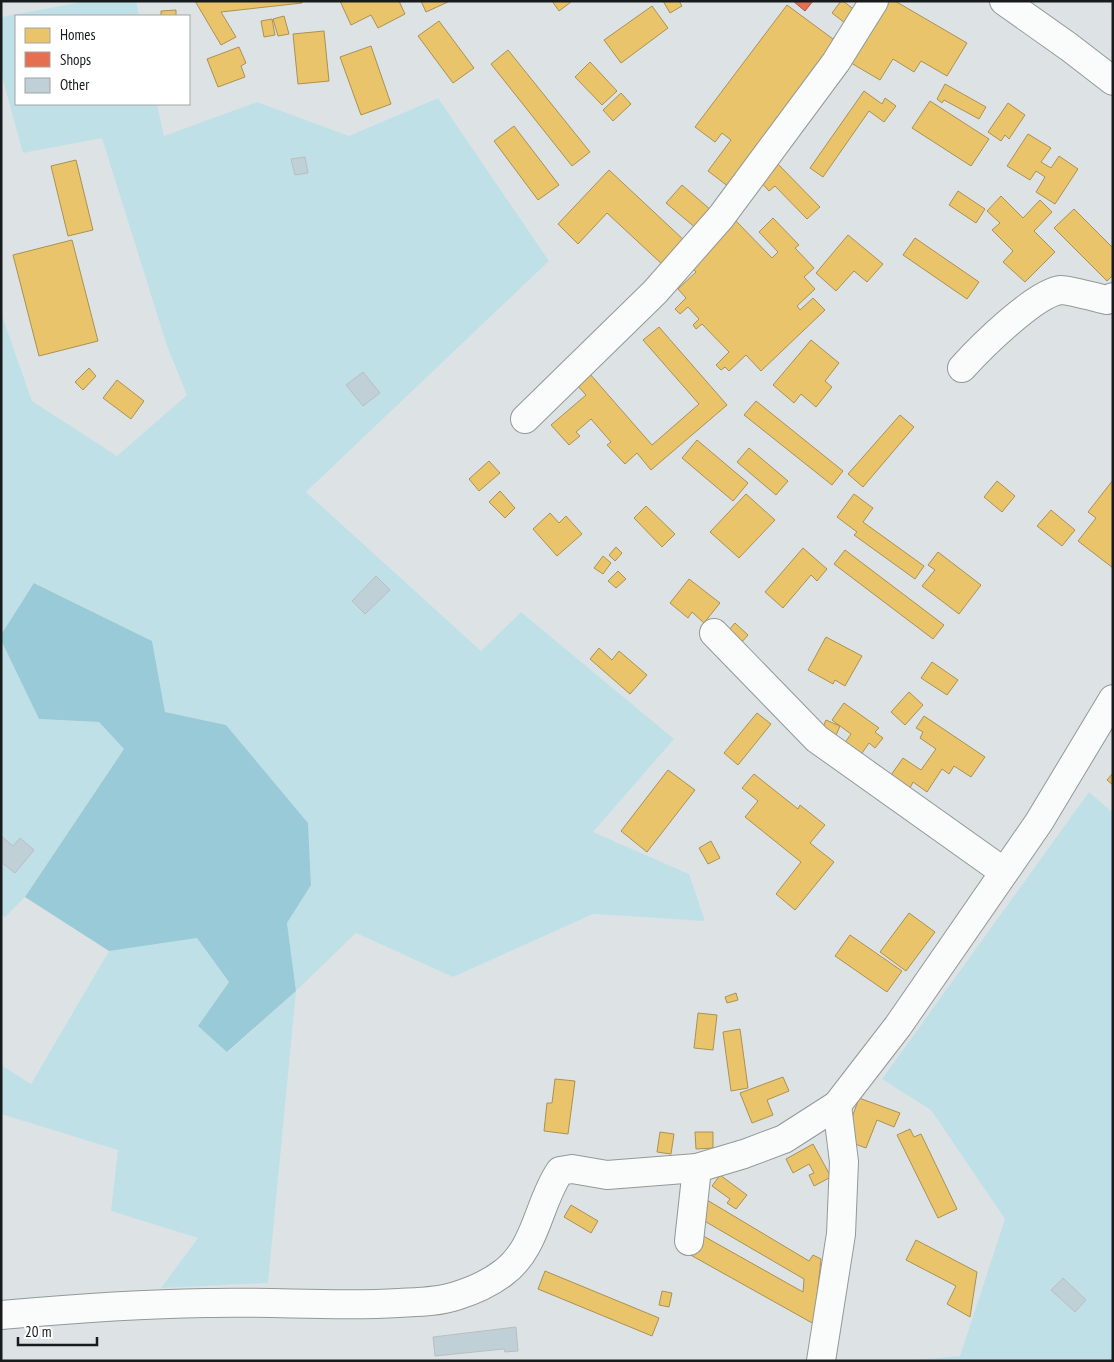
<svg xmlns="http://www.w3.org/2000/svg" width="1114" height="1362" font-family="'PT Sans Narrow',sans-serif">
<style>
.green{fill:#c0e0e8}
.forest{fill:#98cad7}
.homes{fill:#e9c46a;stroke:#aa9153}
.shops{fill:#e76f51;stroke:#a95641}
.building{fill:#bfd1d6;stroke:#babebf}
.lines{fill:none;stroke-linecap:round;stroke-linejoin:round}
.minor-casing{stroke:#939898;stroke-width:30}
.highway-casing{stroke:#939898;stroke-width:30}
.minor{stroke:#fafbfb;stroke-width:28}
.highway{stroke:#fafbfb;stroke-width:28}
</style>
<rect width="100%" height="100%" fill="#dde3e4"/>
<g class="green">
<polygon points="88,1 136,1 139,16 16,16 16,104 157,104 164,136 257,102 349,136 438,98 549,261 306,492 481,651 521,612 674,739 593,832 689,874 705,921 593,914 453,977 356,933 296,991 268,1283 161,1288 198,1238 111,1211 118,1150 1,1114 1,1065 31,1084 109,951 197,938 229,982 198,1026 228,1052 296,991 287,923 311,885 308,823 226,725 165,712 152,641 35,583 1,635 1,313 32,401 117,456 187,395 167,346 102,138 23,153 1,73 1,17"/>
<polygon points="1,640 39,719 99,722 124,749 25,897 5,917 1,914"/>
<polygon points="1089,792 1113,813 1113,1361 904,1361 960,1356 1005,1219 931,1110 882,1079"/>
</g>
<polygon class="forest" points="34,583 152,641 165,712 226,725 308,823 311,885 287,923 296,991 227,1052 198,1026 229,982 197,938 109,951 25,897 124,749 99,722 39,719 1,640 1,635"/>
<g class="homes">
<polygon points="195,1 302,1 302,3 221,12 236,37 221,45"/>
<polygon points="340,1 399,1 405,14 378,28 371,15 351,25"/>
<polygon points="421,1 450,1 426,12"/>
<polygon points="552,1 571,1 571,2 559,11"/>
<polygon points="663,1 679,1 682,6 670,13"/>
<polygon points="841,1 843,1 860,14 729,187 708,171 731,140 722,133 715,142 695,127 787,5 833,39 845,23 832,13"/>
<polygon points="881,1 895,1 967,43 947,76 921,61 914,72 893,59 880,80 846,60"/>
<polygon points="652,6 668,28 621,63 604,40"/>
<polygon points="176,10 176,16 161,16 161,11"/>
<polygon points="284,16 289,34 278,36 273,19"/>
<polygon points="272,19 275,35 264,37 261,21"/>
<polygon points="439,21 474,68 453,83 418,36"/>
<polygon points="324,31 329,81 298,84 293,34"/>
<polygon points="371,46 391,104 361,115 340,57"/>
<polygon points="239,47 246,63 241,66 245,77 218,87 207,59"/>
<polygon points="508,50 590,152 572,166 491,64"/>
<polygon points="590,62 617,91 602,105 575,77"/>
<polygon points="945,84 986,107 979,119 944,100 942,103 937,99"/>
<polygon points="864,91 882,104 885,98 896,106 884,122 869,111 823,177 810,168"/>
<polygon points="621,93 631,104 613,121 603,110"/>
<polygon points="930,101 989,139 971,166 912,128"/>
<polygon points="1008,103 1025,115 1009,139 1005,135 1001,141 988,132"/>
<polygon points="514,126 559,185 538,200 494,141"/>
<polygon points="1028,134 1051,148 1041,162 1051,168 1059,156 1078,169 1055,204 1036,192 1045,177 1036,171 1030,180 1007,166"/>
<polygon points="76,160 93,230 68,236 51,166"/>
<polygon points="776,162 820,207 807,219 775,186 769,191 758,179"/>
<polygon points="609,170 686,242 664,266 607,213 578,244 558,224"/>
<polygon points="682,185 712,211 697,229 666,203"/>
<polygon points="958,191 985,209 976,223 949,205"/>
<polygon points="1001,196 1023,218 1040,200 1052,212 1034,231 1055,252 1025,282 1003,262 1013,251 992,230 1000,223 987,211"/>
<polygon points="1074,209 1113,248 1113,275 1107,281 1054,228"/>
<polygon points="773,218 799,245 795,248 814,268 804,277 815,289 797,306 800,310 813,298 825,310 761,371 746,355 729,371 725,367 721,370 716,365 729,352 702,324 696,329 693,325 699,319 688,307 680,314 675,309 686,298 678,289 696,272 690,265 736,221 772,258 778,252 759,232"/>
<polygon points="848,235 883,264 867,282 854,271 836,291 816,273"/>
<polygon points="915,238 979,282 967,299 903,255"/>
<polygon points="72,240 98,341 39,356 13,255"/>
<polygon points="659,327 727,405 651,470 637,453 625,464 607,445 611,442 591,419 576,432 580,436 569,445 551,425 586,395 576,384 589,373 652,445 699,404 643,340"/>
<polygon points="811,340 839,363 825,381 832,387 816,407 801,394 794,403 773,385"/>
<polygon points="89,368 96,376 83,390 75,382"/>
<polygon points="117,380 144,401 131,419 103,398"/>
<polygon points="756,401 843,471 832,485 744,415"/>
<polygon points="900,415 914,427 863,487 848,474"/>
<polygon points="697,440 748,483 733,501 682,458"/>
<polygon points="749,448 788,481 776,495 737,462"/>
<polygon points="489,461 500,473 479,491 469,479"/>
<polygon points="1113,480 1113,568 1078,541 1096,518 1088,512"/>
<polygon points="997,481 1015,496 1002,512 984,497"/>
<polygon points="500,491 515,508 505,518 489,502"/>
<polygon points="746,494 775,520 739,558 710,532"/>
<polygon points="854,494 873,508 863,522 924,566 915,579 854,535 857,532 837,517"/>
<polygon points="646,506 675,534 662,547 634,518"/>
<polygon points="1051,510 1075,530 1062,546 1037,526"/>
<polygon points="550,513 559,523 566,516 582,534 557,556 533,529"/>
<polygon points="616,547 622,553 615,561 609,555"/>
<polygon points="803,548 827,569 817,581 811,575 783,608 765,592"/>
<polygon points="845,550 944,625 933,639 834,564"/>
<polygon points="938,552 981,585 959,614 922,586 935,570 928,565"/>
<polygon points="603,556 611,563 603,574 594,568"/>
<polygon points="618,571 626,579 616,588 608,581"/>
<polygon points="689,579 720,603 704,623 692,612 688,618 670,603"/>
<polygon points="735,623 748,635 741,643 728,631"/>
<polygon points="826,637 862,656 845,686 835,680 833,684 808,670"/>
<polygon points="599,648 612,660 619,651 647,675 630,694 590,659"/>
<polygon points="932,662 958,680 947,695 921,678"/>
<polygon points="909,692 923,705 905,725 891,712"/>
<polygon points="844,703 879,728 875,732 883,738 875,748 869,743 855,763 839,751 851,734 832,720"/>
<polygon points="757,713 771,724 738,765 724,753"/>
<polygon points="924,716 985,757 971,777 954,766 949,774 942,769 927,792 913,782 910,788 891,775 903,758 921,770 936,749 920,738 923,732 916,728"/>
<polygon points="826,720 840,726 834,740 818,739"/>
<polygon points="668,770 695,790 647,852 621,831"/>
<polygon points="1113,773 1113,785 1107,780"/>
<polygon points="754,774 798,809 800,805 825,825 810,843 834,862 795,910 776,894 801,862 745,817 758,801 742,788"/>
<polygon points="711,841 720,858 708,864 699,848"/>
<polygon points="909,913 935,932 906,971 880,952"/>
<polygon points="850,935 902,971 887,992 835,956"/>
<polygon points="736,993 738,1000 727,1003 725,997"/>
<polygon points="698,1013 717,1015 713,1050 694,1048"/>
<polygon points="740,1029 748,1088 731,1091 723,1032"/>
<polygon points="783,1077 789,1091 767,1100 773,1115 752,1123 740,1093"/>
<polygon points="555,1079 575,1081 568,1134 544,1131 547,1103 552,1103"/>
<polygon points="859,1098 900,1113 894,1127 877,1120 866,1148 844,1140"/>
<polygon points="910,1129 914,1137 921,1134 957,1209 938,1218 897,1135"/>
<polygon points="660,1132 674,1134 671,1154 657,1152"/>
<polygon points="695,1132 713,1132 713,1148 696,1149"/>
<polygon points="813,1144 831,1177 814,1186 809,1175 814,1173 809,1164 793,1173 786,1159"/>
<polygon points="720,1175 747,1195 736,1209 727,1203 730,1199 712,1186"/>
<polygon points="702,1197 809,1261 813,1255 821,1259 814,1324 687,1253 698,1233 803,1292 804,1279 701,1219"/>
<polygon points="571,1205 598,1221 591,1233 564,1217"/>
<polygon points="916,1240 977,1272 970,1317 947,1304 956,1286 906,1260"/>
<polygon points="545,1271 659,1318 652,1336 538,1289"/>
<polygon points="662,1291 672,1293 669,1307 659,1305"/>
</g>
<polygon class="shops" points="793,1 813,1 805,11"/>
<g class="building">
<polygon points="305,157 308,173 295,175 291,159"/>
<polygon points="363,372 380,393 363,406 346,385"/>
<polygon points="376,576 390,590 365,614 352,601"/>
<polygon points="1,836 13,846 20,838 34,850 15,873 1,862"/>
<polygon points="1063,1278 1086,1300 1075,1312 1051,1290"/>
<polygon points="516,1327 518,1351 505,1352 504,1349 435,1356 433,1337"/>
</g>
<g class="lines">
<g class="minor-casing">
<g id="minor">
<path d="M962,368C980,348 1035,293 1061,290C1069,290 1098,298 1107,300L1113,297"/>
<polyline points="525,419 655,292 721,217 836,62 874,1"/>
<polyline points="714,633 817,739 1004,872"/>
<polyline points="689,1241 697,1168"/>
<path d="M1,1315C69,1309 137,1304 206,1303C270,1301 335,1307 399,1303C418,1302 438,1302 456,1296C472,1291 490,1283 503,1273C537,1248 538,1203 560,1171L572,1169L607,1175L697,1168L744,1154L784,1139L837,1105L898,1026L1039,822L1113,699"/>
<polyline points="821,1361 841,1234 844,1162 837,1105"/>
</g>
</g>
<g class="highway-casing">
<polyline id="highway" points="1004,1 1069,47 1113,81"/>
</g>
<use href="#minor" class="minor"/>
<use href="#highway" class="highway"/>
</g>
<rect width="1114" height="1362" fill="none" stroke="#171b1c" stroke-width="5"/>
<rect x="15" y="15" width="175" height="90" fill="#ffffff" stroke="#a2a4a4"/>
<rect x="25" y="28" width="25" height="15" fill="#e9c46a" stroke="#a2a4a4"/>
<text x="60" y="40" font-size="15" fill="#171b1c">Homes</text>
<rect x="25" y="52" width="25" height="15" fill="#e76f51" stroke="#a2a4a4"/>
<text x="60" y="65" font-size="15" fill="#171b1c">Shops</text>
<rect x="25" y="78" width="25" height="15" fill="#bfd1d6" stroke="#a2a4a4"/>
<text x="60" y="90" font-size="15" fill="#171b1c">Other</text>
<path d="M18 1337v8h79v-8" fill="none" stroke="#171b1c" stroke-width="2.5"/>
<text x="25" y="1337" font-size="15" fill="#171b1c" stroke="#ffffff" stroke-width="4" paint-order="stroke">20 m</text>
</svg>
